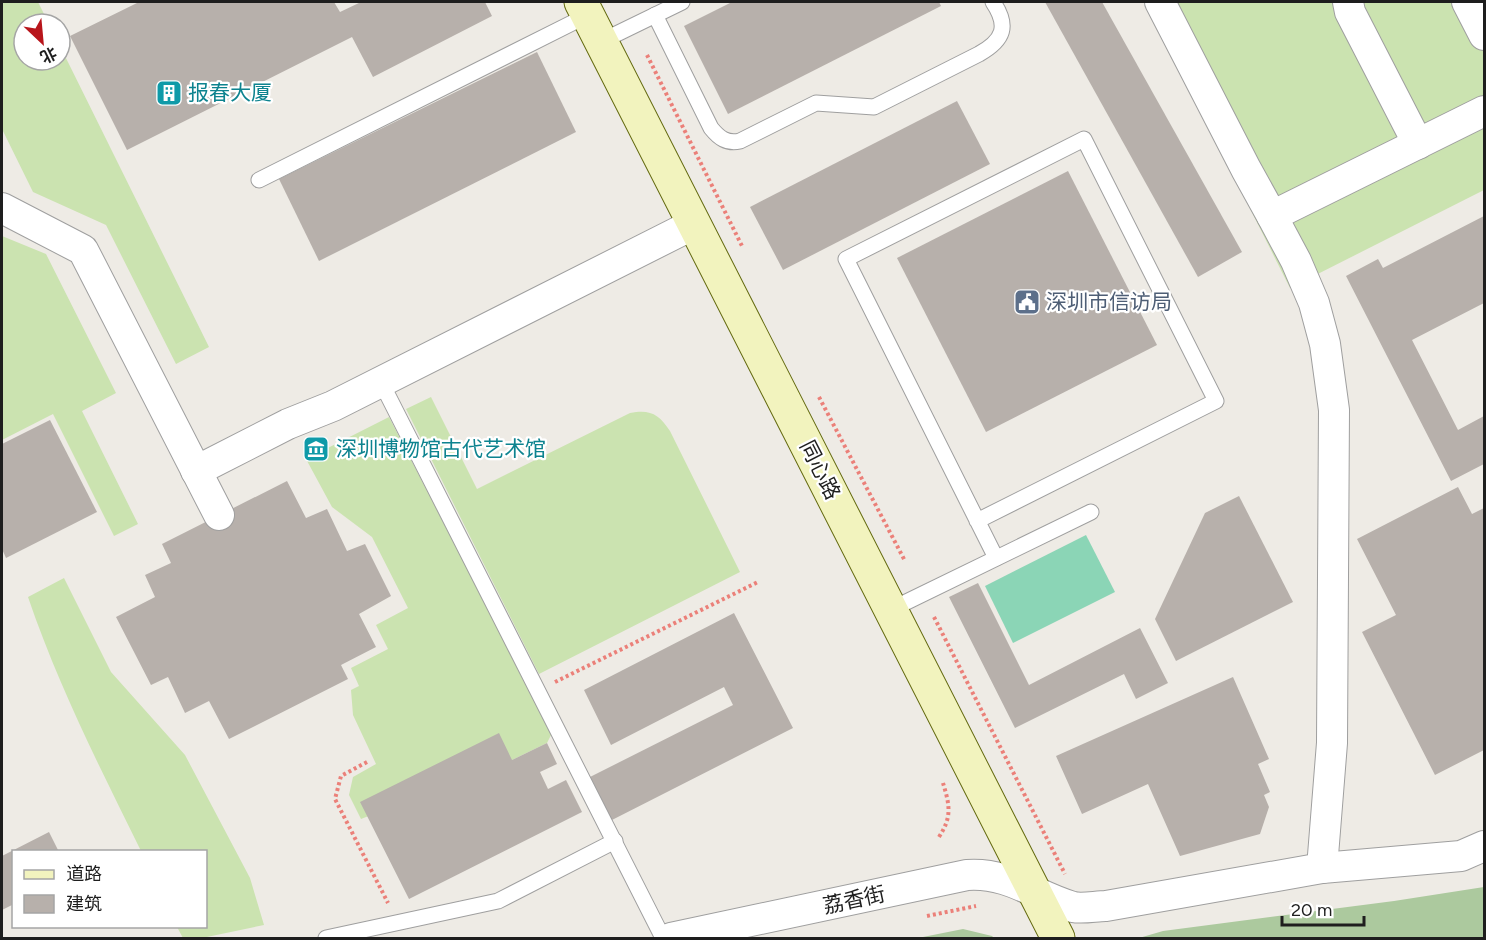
<svg xmlns="http://www.w3.org/2000/svg" width="1486" height="940" font-family="Figtree,'Noto Sans SC',sans-serif">
<style>
.grass{fill:#cbe3b0}
.forest{fill:#acc99e}
.pitch{fill:#8bd5b6}
.building{fill:#b7b0ab}
.lines{fill:none;stroke-linecap:round;stroke-linejoin:round}
.lane-casing{stroke:#9f9f9f;stroke-width:17}
.street-casing{stroke:#9f9f9f;stroke-width:32}
.secondary-casing{stroke:#646a10;stroke-width:35}
.path{stroke:#eb8079;stroke-width:4;stroke-dasharray:3 3;stroke-linecap:butt}
.lane{stroke:#fff;stroke-width:15}
.street{stroke:#fff;stroke-width:30}
.secondary{stroke:#f2f3be;stroke-width:33}
.labels{text-anchor:middle;stroke-width:4.5;stroke-linejoin:round;paint-order:stroke}
.culture-label{font-size:21px;fill:#0d838f;stroke:#fff;text-anchor:start}
.service-label{font-size:21px;fill:#4e5e75;stroke:#fff;text-anchor:start}
.street-label{font-size:21px;fill:#1e1e1e;stroke:#fff}
</style>
<rect width="100%" height="100%" fill="#eeebe5"/>
<g class="grass">
<polygon points="2,2 38,2 49,24 24,24 24,60 60,60 60,46 209,347 176,364 106,225 33,192 2,129"/>
<polygon points="1146,2 1484,2 1484,190 1290,288"/>
<polygon points="2,236 46,254 116,393 82,411 138,524 114,536 53,414 2,440"/>
<path d="M431,397L477,489L630,413C650,409 659,414 670,431L740,572L539,674L406,409Z"/>
<polygon points="389,417 552,733 547,743 512,760 361,819 349,795 353,777 376,764 353,715 351,690 359,686 351,668 388,649 376,625 408,608 372,537 332,507 306,459"/>
<path d="M64,578L111,672L185,755L250,878L264,925L202,938H183L177,927L206,926V852L141,851C100,768 58,685 28,597Z"/>
</g>
<g class="forest">
<polygon points="1484,887 1484,938 1139,938 1163,931 1394,901"/>
<polygon points="963,929 992,936 994,938 918,938"/>
</g>
<polygon class="pitch" points="1086,535 1115,592 1013,643 985,586"/>
<g class="building">
<polygon points="139,2 334,2 340,12 361,2 485,2 492,16 373,77 352,37 127,150 70,36"/>
<polygon points="732,2 939,2 941,6 728,114 684,26"/>
<polygon points="1045,2 1102,2 1242,252 1198,277"/>
<polygon points="537,52 576,132 319,261 279,179"/>
<polygon points="957,101 990,164 783,270 750,207"/>
<polygon points="1068,171 1157,345 986,432 897,258"/>
<polygon points="1484,216 1484,303 1412,340 1458,430 1484,416 1484,464 1451,481 1346,276 1378,259 1383,268"/>
<polygon points="50,420 97,512 6,558 2,549 2,444"/>
<polygon points="287,481 306,518 327,509 347,551 365,544 391,596 359,614 376,647 341,665 348,679 229,739 209,701 185,713 168,677 151,685 116,617 155,597 145,575 171,563 162,544"/>
<polygon points="1458,487 1472,514 1484,508 1484,750 1435,775 1362,632 1396,615 1357,539"/>
<polygon points="1239,496 1293,602 1176,661 1155,619 1205,513"/>
<polygon points="978,583 1029,685 1140,628 1168,683 1136,699 1124,674 1015,728 949,597"/>
<polygon points="734,613 793,728 610,821 588,778 733,705 724,687 611,745 584,690"/>
<polygon points="1233,677 1269,759 1258,764 1270,792 1264,795 1269,807 1260,834 1180,856 1148,784 1082,814 1056,756"/>
<polygon points="499,733 512,760 547,743 557,764 540,772 548,789 566,780 582,812 409,899 360,802"/>
<polygon points="49,832 59,852 14,852 14,904 2,910 2,856"/>
</g>
<g class="lines">
<g class="lane-casing">
<g id="lane">
<path d="M655,15L711,128C719,138 727,144 740,141L816,103L874,107L979,54C1004,40 1009,26 993,2"/>
<polyline points="602,41 682,2"/>
<polyline points="259,180 588,15"/>
<polyline points="381,382 663,938"/>
<polyline points="977,521 1216,401 1084,139 846,259 996,558"/>
<polyline points="892,609 1091,512"/>
<polyline points="326,938 498,901 615,841"/>
</g>
</g>
<g class="street-casing">
<g id="street">
<polyline points="1160,2 1246,169 1272,216 1484,111"/>
<polyline points="1348,2 1350,12 1418,144"/>
<polyline points="1467,2 1484,35"/>
<polyline points="2,208 83,250 219,515"/>
<polyline points="1272,216 1296,261 1314,303 1325,344 1334,410 1332,743 1322,868"/>
<polyline points="196,471 288,424 333,406 694,224"/>
<path d="M671,938L967,875C1009,872 1035,896 1073,907C1083,909 1096,906 1106,906L1322,868L1461,856L1484,846"/>
</g>
</g>
<g class="secondary-casing">
<polyline id="secondary" points="581,2 1058,938"/>
</g>
<g class="path">
<polyline points="647,55 743,248"/>
<polyline points="819,397 905,561"/>
<polyline points="934,617 1065,874"/>
<polyline points="555,682 758,582"/>
<polyline points="367,762 341,776 335,799 388,903"/>
<path d="M939,837C952,817 950,806 943,783"/>
<polyline points="927,916 976,906"/>
</g>
<use href="#lane" class="lane"/>
<use href="#street" class="street"/>
<use href="#secondary" class="secondary"/>
</g>
<defs>
<g id="building-square" transform="scale(1.35)"><rect x="-9" y="-9" width="18" height="18" rx="4" fill="#0f9aa8" stroke="#fff"/><path d="M-4-6H4V6H1V3H-1V6H-4ZM-2.5-4.3h1.7v1.8h-1.7ZM.8-4.3h1.7v1.8H.8ZM-2.5-1h1.7V.8h-1.7ZM.8-1h1.7V.8H.8Z" fill="#fff"/></g>
<g id="civic-square" transform="scale(1.35)"><rect x="-9" y="-9" width="18" height="18" rx="4" fill="#5c6f8a" stroke="#fff"/><path d="M-.6-6.5H3V-4.5H.6V-3L4-1V1h2V6H-6V1h2V-1L-.6-3ZM-1.2 2.5V6h2.4V2.5Z" fill="#fff"/></g>
<g id="museum-square" transform="scale(1.35)"><rect x="-9" y="-9" width="18" height="18" rx="4" fill="#0f9aa8" stroke="#fff"/><path d="M0-6L6-3V-2H-6V-3ZM-5-1h2V3h-2ZM-1-1h2V3h-2ZM3-1h2V3H3ZM-6 4H6V6H-6Z" fill="#fff"/></g>
</defs>
<g fill-rule="evenodd">
<use href="#building-square" x="169" y="93"/>
<use href="#civic-square" x="1027" y="302"/>
<use href="#museum-square" x="316" y="449"/>
</g>
<g class="labels">
<g class="culture-label">
<text x="188" y="100">报春大厦</text>
<text x="336" y="456">深圳博物馆古代艺术馆</text>
</g>
<g class="service-label">
<text x="1046" y="309">深圳市信访局</text>
</g>
<g class="street-label">
<text transform="translate(820 470) rotate(63)" y="7">同心路</text>
<text transform="translate(854 900) rotate(-12)" y="7">荔香街</text>
</g>
</g>
<rect width="1486" height="940" fill="none" stroke="#1e1e1e" stroke-width="6"/>
<rect x="12" y="850" width="195" height="78" fill="#ffffff" stroke="#a5a5a5" stroke-width="1.5"/>
<rect x="24" y="870" width="30" height="9" fill="#f2f3be" stroke="#a5a5a5" stroke-width="1.5"/>
<text x="66" y="880" font-size="18" fill="#1e1e1e">道路</text>
<rect x="24" y="895" width="30" height="18" fill="#b7b0ab" stroke="#a5a5a5" stroke-width="1.5"/>
<text x="66" y="910" font-size="18" fill="#1e1e1e">建筑</text>
<g transform="translate(42 42) rotate(154)"><circle r="28" fill="#ffffff" stroke="#a5a5a5" stroke-width="1.5"/>
<path d="M0-4.5L10 22L0 15L-10 22Z" fill="#b8151b"/>
<text y="-9" font-size="16" font-weight="bold" text-anchor="middle" fill="#1e1e1e">北</text>
</g>
<path d="M1282 916v9h82v-9" fill="none" stroke="#1e1e1e" stroke-width="3"/>
<text x="1291" y="916" font-size="18" fill="#1e1e1e" stroke="#ffffff" stroke-width="4.5" paint-order="stroke">20 m</text>
</svg>
